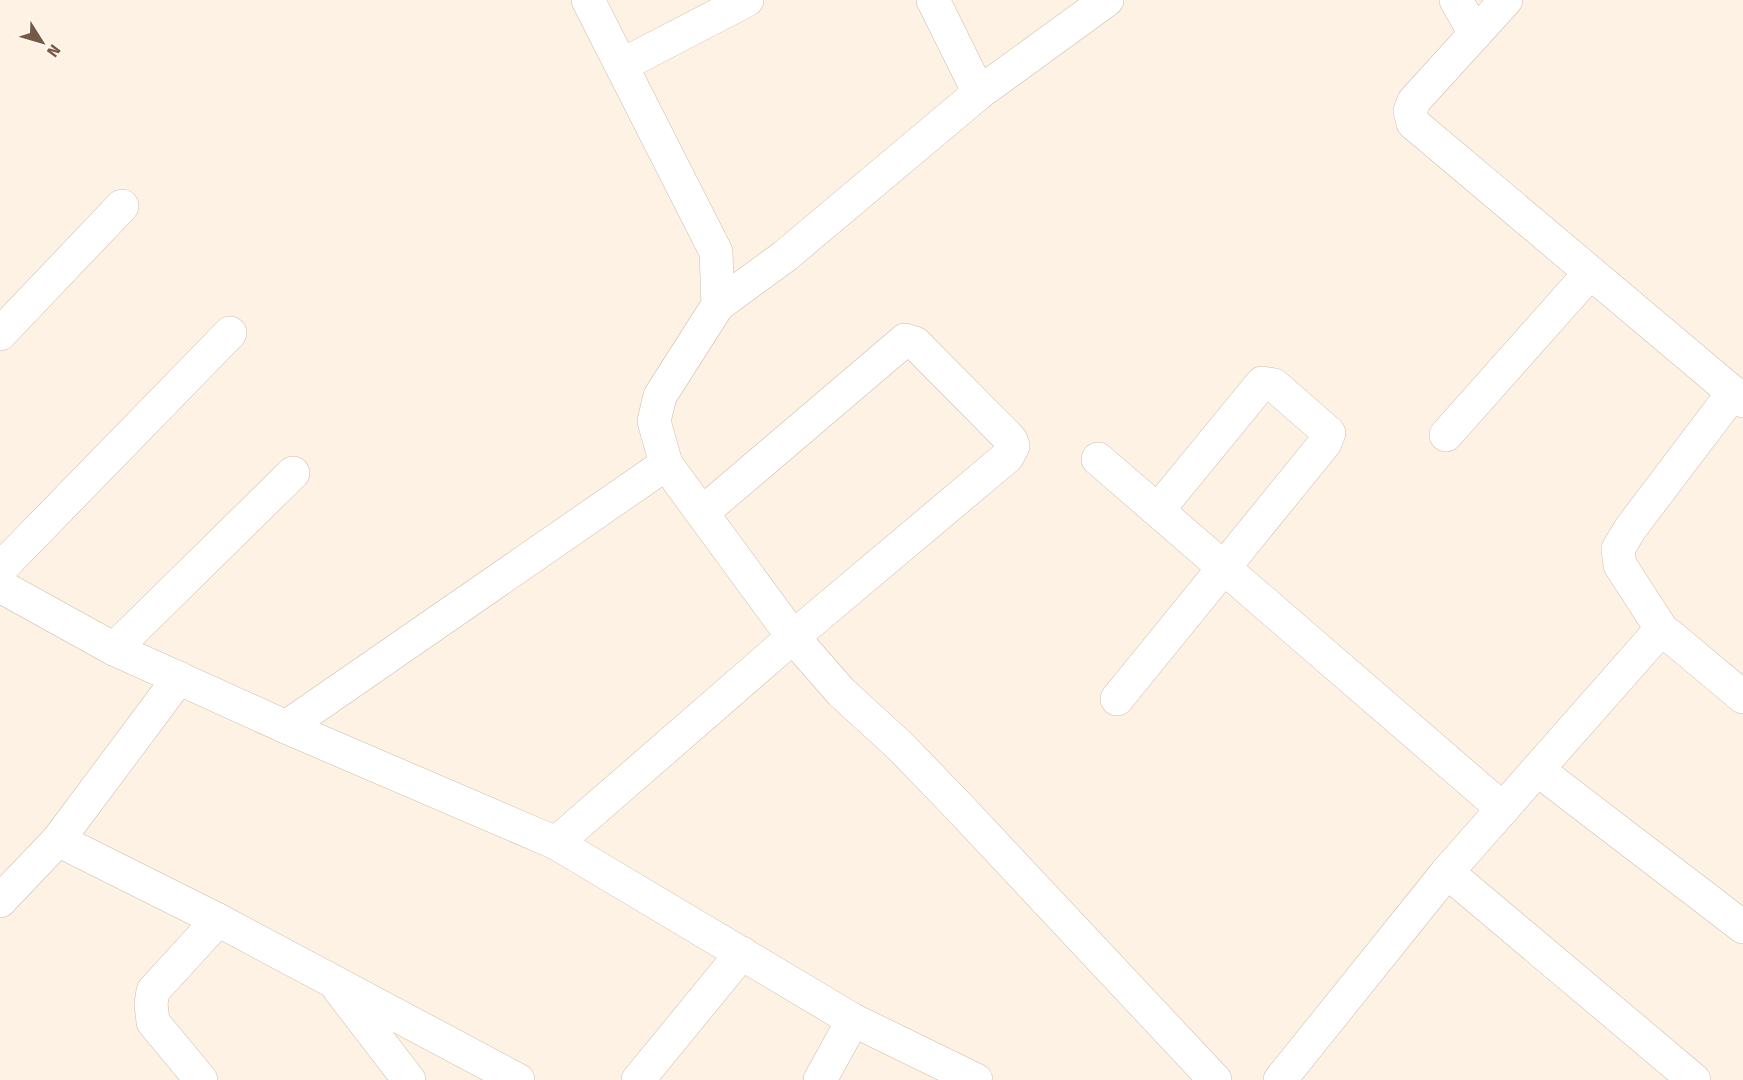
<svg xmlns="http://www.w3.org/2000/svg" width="1743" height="1080" font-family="'Fira Sans',sans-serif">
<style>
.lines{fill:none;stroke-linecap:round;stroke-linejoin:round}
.minor-casing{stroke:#d0bcac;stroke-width:34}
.minor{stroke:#fff;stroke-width:33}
</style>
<rect width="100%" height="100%" fill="#fdf2e3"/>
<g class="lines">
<g class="minor-casing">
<g id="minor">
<polyline points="588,0 716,252 718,305 660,396 654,421 666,464 793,637 841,692 900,746 958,806 1215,1080"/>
<polyline points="933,0 979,93"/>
<polyline points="1456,0 1475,34"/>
<polyline points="1506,0 1414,101 1410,111 1413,123 1743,401"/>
<polyline points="622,65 747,0"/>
<polyline points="718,305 785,256 979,93 1107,0"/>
<polyline points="0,334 122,206"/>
<polyline points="1446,435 1590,273"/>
<polyline points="1098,459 1503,809"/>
<polyline points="0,569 230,333"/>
<polyline points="0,586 114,649 286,727 556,843 853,1020 976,1080"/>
<polyline points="1664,633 1620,565 1618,549 1630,529 1733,393"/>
<polyline points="114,649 293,473"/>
<polyline points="1117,699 1325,443 1329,433 1274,385 1262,383 1158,510"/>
<polyline points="286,727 666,464"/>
<polyline points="1538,770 1743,927"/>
<polyline points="58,840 218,920 518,1080"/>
<polyline points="556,843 793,637 1007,457 1013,446 1011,440 915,343 905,340 702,513"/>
<polyline points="1447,872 1694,1080"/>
<polyline points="0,901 58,840 179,678"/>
<polyline points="339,989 409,1080"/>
<polyline points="201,1080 153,1022 151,1004 153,991 218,920"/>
<polyline points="638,1080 742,953"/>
<polyline points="820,1080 853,1020"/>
<polyline points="1280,1080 1447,872 1657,634 1669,635 1743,697"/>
</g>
</g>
<use href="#minor" class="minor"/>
</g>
<g transform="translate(42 42) rotate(127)" stroke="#fff6e9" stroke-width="4.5" paint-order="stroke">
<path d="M0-4.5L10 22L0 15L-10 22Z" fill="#755848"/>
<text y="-9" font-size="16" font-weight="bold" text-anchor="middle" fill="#755848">N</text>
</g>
</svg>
